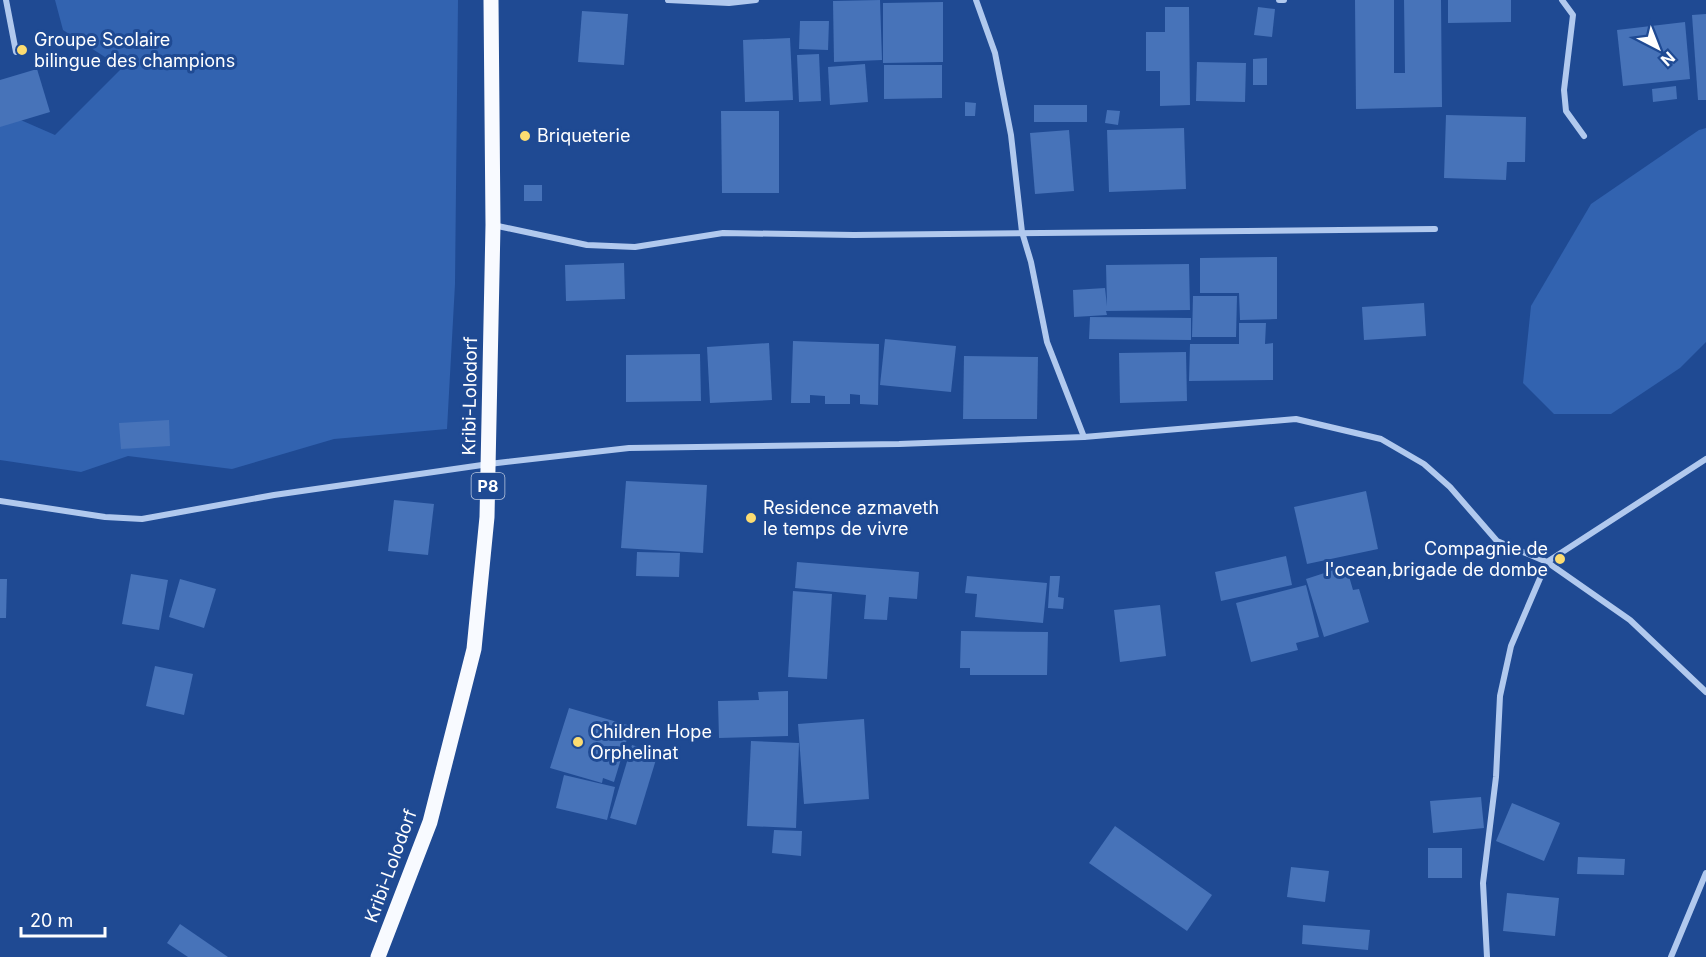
<svg xmlns="http://www.w3.org/2000/svg" width="1706" height="957" font-family="Inter,sans-serif">
<style>
.green{fill:#3263b0}
.building{fill:#4773b9}
.lines{fill:none;stroke-linecap:round;stroke-linejoin:round}
.minor{stroke:#b1c9ee;stroke-width:6}
.primary{stroke:#f8faff;stroke-width:15}
.poi-dot{fill:#fcdc71;stroke:#1f4a93;stroke-width:2}
.labels{text-anchor:middle;stroke-width:6;stroke-linejoin:round;paint-order:stroke}
.shield{fill:#1f4a93;stroke:#bcc9df;stroke-width:1.5}
.shield-label{font-size:16px;font-weight:bold;fill:#fff}
.poi-label{font-size:18px;fill:#fff;stroke:#1f4a93;text-anchor:start}
.street-label{font-size:18px;fill:#fff;stroke:#1f4a93}
</style>
<rect width="100%" height="100%" fill="#1f4a93"/>
<g class="green">
<polygon points="55,0 458,0 455,284 447,429 334,439 232,469 128,456 81,472 0,460 0,111 55,135 122,68 63,30"/>
<polygon points="1706,128 1706,342 1680,368 1611,414 1554,414 1523,383 1531,306 1591,204 1699,130"/>
</g>
<g class="building">
<polygon points="880,0 882,60 834,62 833,1"/>
<polygon points="1355,0 1394,0 1394,73 1405,73 1404,0 1441,0 1442,107 1356,109"/>
<polygon points="1448,0 1511,0 1511,22 1448,23"/>
<polygon points="943,2 943,62 883,63 883,3"/>
<polygon points="1165,7 1189,7 1190,105 1160,106 1160,71 1146,71 1146,32 1165,32"/>
<polygon points="1258,7 1275,9 1272,37 1254,35"/>
<polygon points="582,11 628,14 624,65 578,62"/>
<polygon points="1706,14 1706,100 1698,100 1692,15"/>
<polygon points="800,21 829,21 828,50 799,49"/>
<polygon points="1685,22 1690,79 1623,86 1617,30"/>
<polygon points="790,38 793,100 745,102 743,40"/>
<polygon points="819,54 821,101 799,102 797,55"/>
<polygon points="1267,58 1267,85 1253,85 1253,59"/>
<polygon points="1197,62 1246,63 1245,102 1196,101"/>
<polygon points="865,64 868,102 830,105 828,67"/>
<polygon points="884,65 942,65 942,98 884,99"/>
<polygon points="37,69 50,112 0,127 0,80"/>
<polygon points="1676,86 1677,99 1653,102 1652,89"/>
<polygon points="965,102 976,103 975,116 965,116"/>
<rect x="1034" y="105" width="53" height="17"/>
<polygon points="1107,110 1120,111 1118,125 1105,123"/>
<polygon points="721,111 779,111 779,193 722,193"/>
<polygon points="1446,115 1526,117 1525,162 1507,162 1506,180 1444,178"/>
<polygon points="1184,128 1186,189 1109,192 1107,130"/>
<polygon points="1069,130 1074,191 1035,194 1030,133"/>
<rect x="524" y="185" width="18" height="16"/>
<polygon points="1277,257 1277,319 1240,320 1239,293 1200,293 1200,258"/>
<polygon points="624,263 625,299 566,301 565,265"/>
<polygon points="1189,264 1190,310 1106,311 1107,315 1074,317 1073,290 1105,288 1107,306 1106,265"/>
<polygon points="1193,296 1237,296 1236,337 1192,337"/>
<polygon points="1424,303 1426,336 1364,340 1362,307"/>
<polygon points="1090,317 1191,318 1191,340 1089,339"/>
<polygon points="1239,323 1266,323 1265,344 1273,343 1273,380 1189,381 1190,344 1239,344"/>
<polygon points="885,339 956,346 951,392 880,385"/>
<polygon points="793,341 879,344 878,405 860,404 860,395 850,394 850,404 825,404 825,396 810,395 810,403 791,403"/>
<polygon points="769,343 772,400 710,403 707,347"/>
<polygon points="1186,352 1187,401 1120,403 1119,353"/>
<polygon points="700,354 701,401 626,402 626,355"/>
<polygon points="964,356 1038,357 1037,419 963,419"/>
<polygon points="169,420 170,446 121,449 119,423"/>
<polygon points="626,481 707,485 703,553 621,548"/>
<polygon points="1366,491 1378,549 1307,564 1294,507"/>
<polygon points="394,500 434,504 428,555 388,551"/>
<polygon points="637,552 680,553 679,577 636,576"/>
<polygon points="1286,556 1292,585 1221,601 1215,572"/>
<polygon points="797,562 919,572 917,599 889,597 887,620 864,619 866,595 795,588"/>
<polygon points="1346,566 1353,590 1359,589 1369,622 1324,637 1306,579"/>
<polygon points="131,574 168,580 159,630 122,624"/>
<polygon points="967,576 1047,583 1043,623 975,617 977,594 965,593"/>
<polygon points="1050,576 1060,576 1058,597 1064,598 1063,609 1048,608"/>
<polygon points="0,579 7,579 6,618 0,618"/>
<polygon points="180,579 216,589 204,628 169,617"/>
<polygon points="1306,585 1319,637 1296,643 1298,650 1251,662 1236,603"/>
<polygon points="793,591 832,594 827,679 788,677"/>
<polygon points="1160,605 1166,656 1120,662 1114,610"/>
<polygon points="961,631 1048,632 1047,675 970,675 970,668 960,668"/>
<polygon points="155,666 193,674 184,715 146,706"/>
<polygon points="788,691 788,736 719,738 718,701 759,700 758,692"/>
<polygon points="569,708 631,726 614,782 603,778 602,783 550,768"/>
<polygon points="864,719 869,799 804,804 798,724"/>
<polygon points="751,741 799,743 796,828 747,826"/>
<polygon points="632,745 658,753 636,825 610,818"/>
<polygon points="564,775 615,787 607,820 556,808"/>
<polygon points="1481,797 1484,828 1433,833 1430,801"/>
<polygon points="1512,803 1560,823 1544,861 1496,841"/>
<polygon points="1115,826 1212,895 1187,931 1089,863"/>
<polygon points="774,830 802,831 801,856 772,853"/>
<rect x="1428" y="848" width="34" height="30"/>
<polygon points="1578,857 1625,859 1624,875 1577,874"/>
<polygon points="1291,867 1329,871 1325,902 1287,897"/>
<polygon points="1507,893 1559,898 1555,936 1503,931"/>
<polygon points="180,924 228,957 188,957 167,943"/>
<polygon points="1303,925 1370,930 1368,950 1302,944"/>
</g>
<g class="lines">
<g class="minor">
<polyline points="6,0 16,52"/>
<polyline points="668,0 729,3 756,0"/>
<polyline points="976,0 995,53 1011,135 1022,232 1031,262 1047,342 1084,437"/>
<polyline points="1279,0 1284,0"/>
<polyline points="1562,0 1573,15 1564,90 1566,111 1584,136"/>
<polyline points="493,225 587,245 635,247 723,233 854,235 1435,229"/>
<polyline points="0,501 105,517 142,519 274,495 489,464 629,448 899,444 1084,437 1296,419 1381,439 1424,464 1450,487 1497,541 1547,562 1630,620 1706,692"/>
<polyline points="1487,957 1483,883 1496,777 1500,696 1511,646 1547,562 1706,459"/>
<polyline points="1671,957 1706,873"/>
</g>
<polyline class="primary" points="378,957 430,822 474,649 487,517 493,225 491,0"/>
</g>
<g class="poi-dot">
<circle cx="22" cy="50" r="6"/>
<circle cx="525" cy="136" r="6"/>
<circle cx="751" cy="518" r="6"/>
<circle cx="1560" cy="559" r="6"/>
<circle cx="578" cy="742" r="6"/>
</g>
<g class="labels">
<rect class="shield" x="471.5" y="473" width="33" height="26" rx="4.5"/>
<g class="shield-label">
<text x="488" y="492">P8</text>
</g>
<g class="poi-label">
<text x="34" y="46">Groupe Scolaire<tspan x="34" dy="21">bilingue des champions</tspan></text>
<text x="537" y="142">Briqueterie</text>
<text x="763" y="514">Residence azmaveth<tspan x="763" dy="21">le temps de vivre</tspan></text>
<text x="1548" y="555" text-anchor="end">Compagnie de<tspan x="1548" dy="21">l'ocean,brigade de dombe</tspan></text>
<text x="590" y="738">Children Hope<tspan x="590" dy="21">Orphelinat</tspan></text>
</g>
<g class="street-label">
<text transform="translate(470 396) rotate(-89)" y="6">Kribi-Lolodorf</text>
<text transform="translate(391 866) rotate(-70)" y="6">Kribi-Lolodorf</text>
</g>
</g>
<g transform="translate(1658 48) rotate(138)" stroke="#1f4a93" stroke-width="4.5" paint-order="stroke">
<path d="M0-4.5L10 22L0 15L-10 22Z" fill="#ffffff"/>
<text y="-9" font-size="16" font-weight="bold" text-anchor="middle" fill="#ffffff">N</text>
</g>
<path d="M21 927v9h84v-9" fill="none" stroke="#ffffff" stroke-width="3"/>
<text x="30" y="927" font-size="18" fill="#ffffff" stroke="#1f4a93" stroke-width="4.5" paint-order="stroke">20 m</text>
</svg>
